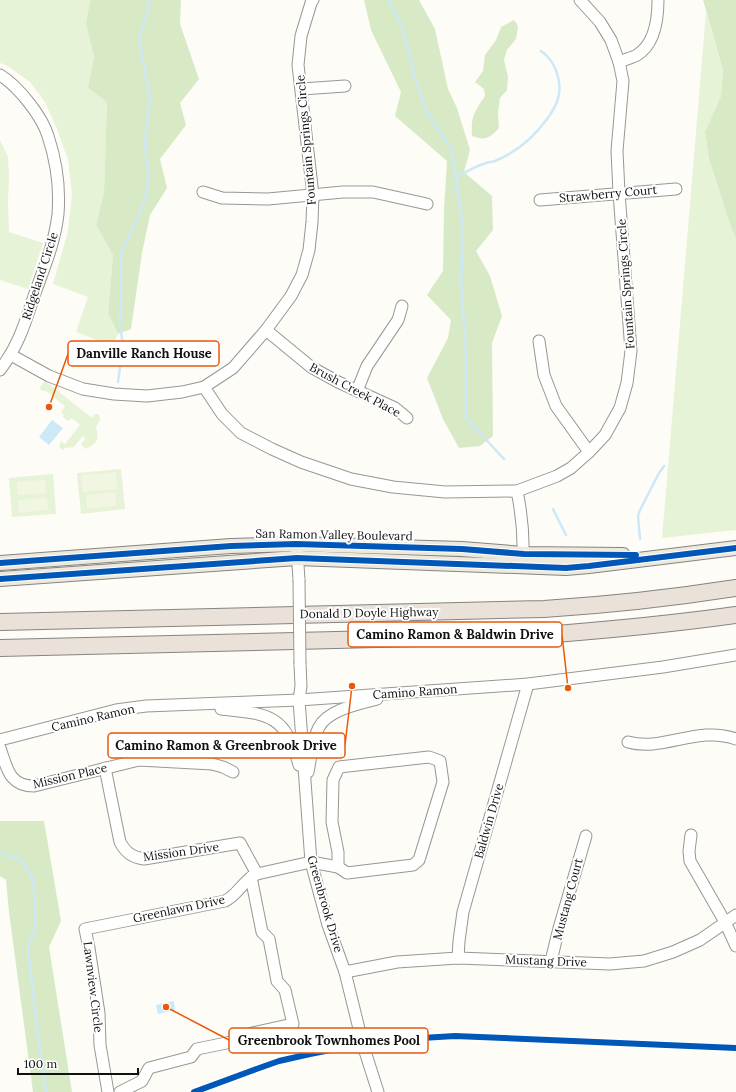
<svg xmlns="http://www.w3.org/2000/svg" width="736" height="1092" font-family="Lora,serif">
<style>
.green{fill:#e7f3d7}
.forest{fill:#d8eac5}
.pitch{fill:#f0f6e1}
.water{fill:#cde8f7}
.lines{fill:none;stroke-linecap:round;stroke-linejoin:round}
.stream{stroke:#cde8f7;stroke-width:2.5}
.minor-casing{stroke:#979795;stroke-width:13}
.major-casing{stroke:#858482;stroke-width:16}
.highway-casing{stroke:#858482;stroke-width:18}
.minor{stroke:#fffffe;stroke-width:11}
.major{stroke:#ede9dc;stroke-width:14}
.highway{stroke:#eae1d8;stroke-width:16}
.minor-bridge-casing{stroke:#979795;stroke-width:13;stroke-linecap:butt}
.minor-bridge{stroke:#fffffe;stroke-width:11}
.cycleway-casing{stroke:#fff;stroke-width:8}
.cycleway{stroke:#0057b8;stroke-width:6}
.labels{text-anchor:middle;stroke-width:4;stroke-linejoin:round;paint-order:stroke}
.street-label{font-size:12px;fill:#111;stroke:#fff}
.leader{fill:none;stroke:#e8590c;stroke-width:1.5}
.callout-dot{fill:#e8590c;stroke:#fff;stroke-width:1.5}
.callout{fill:#fff;stroke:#e8590c;stroke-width:1.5}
.callout-label{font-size:13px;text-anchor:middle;font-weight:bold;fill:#111}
</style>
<rect width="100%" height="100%" fill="#fdfcf7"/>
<g class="green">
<polygon points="0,0 90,0 86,24 94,57 88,88 107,102 104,192 96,225 113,255 108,313 118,334 112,346 76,332 88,297 53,284 68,231 72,193 68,160 57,129 45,102 30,82 8,66 0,63"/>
<polygon points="706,12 723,70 721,96 705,132 709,159 731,227 736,238 736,530 662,538"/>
<polygon points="0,140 8,157 9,176 8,200 9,232 43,243 28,289 0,280"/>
<path d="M45,381L92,418L95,414H99L100,420L96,427C100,442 96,444 85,449L81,444L85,439L83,436L74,447L65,448L63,450L59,447L61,441L65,444L80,425L72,418L68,421L63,417L64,415L61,413L65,406L46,391H43L39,388Z"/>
<polygon points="121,469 125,509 81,514 77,473"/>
<polygon points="53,474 56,514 12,517 9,478"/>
</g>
<g class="forest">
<polygon points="90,0 181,0 180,24 199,79 180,103 186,125 160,159 167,188 150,215 142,253 131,329 118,334 108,313 113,255 96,225 104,192 107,102 88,88 94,57 86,24"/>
<polygon points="364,0 419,0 435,29 448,89 457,108 470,150 464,172 492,196 493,230 476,251 490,276 502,316 492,343 493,436 480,446 459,448 443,419 427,378 448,338 451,320 427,295 443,271 444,209 447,161 395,116 401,92 371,30"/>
<polygon points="703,0 736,0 736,238 731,227 709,159 705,132 721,96 723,70"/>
<path d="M514,20L518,26L516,39L507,50L504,60L508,77L507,90L500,98L498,112L499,128C490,138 485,141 472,136C471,115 474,113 485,96L484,89L475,82L483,71L485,55L496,40L501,27Z"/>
<polygon points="0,821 44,821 61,921 49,947 72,1092 33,1092 9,912 6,880 0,876"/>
</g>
<g class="pitch">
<polygon points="116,472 117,489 83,492 81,475"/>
<polygon points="45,480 46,493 18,495 17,482"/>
<polygon points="115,492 116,506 87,508 86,495"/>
<polygon points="47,498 48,510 19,513 18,500"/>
</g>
<g class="water">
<polygon points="52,420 63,428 49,445 39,437"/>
<polygon points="174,1001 175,1010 158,1014 156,1005"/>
</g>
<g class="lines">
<g class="stream">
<polyline points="389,0 402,27 416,81 428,114 452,149 463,229 461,280 466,353 466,418 504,459"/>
<polyline points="736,0 736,1"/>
<path d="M456,177C466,172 476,166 486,163C489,162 492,162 495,161C517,152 534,137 547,119C556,107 561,96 559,82C557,69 551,58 541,51"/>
<polyline points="118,382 123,346 120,324 121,253 144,202 149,178 145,143 150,98 139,40 149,6 149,0"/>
<polyline points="553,509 566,535"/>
<polyline points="640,539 638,516 640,510 659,473 664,466"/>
<polyline points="0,852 21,860 33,879 35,902 35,928 28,948 38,1035 46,1092"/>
</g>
<g class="minor-casing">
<g id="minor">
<path d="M619,62C625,59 632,58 637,55C655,44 658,19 658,0"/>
<path d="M0,75C18,86 42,116 48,136C56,160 60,189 58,214C55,242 44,268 35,293C25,323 19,345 0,370"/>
<polyline points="302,89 345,86"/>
<polyline points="203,192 222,198 268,199 343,192 373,192 427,204"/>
<polyline points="540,200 676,189"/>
<polyline points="266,330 311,367 338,382 395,408 407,418"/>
<polyline points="539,341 544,375 556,406 589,452"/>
<polyline points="11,355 49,376 83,389 114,394 147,396 182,392 204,387 233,368 266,330 291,296 302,275 309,250 312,222 313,195 298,65 301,36 311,3 313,0"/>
<polyline points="204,387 222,414 241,433 272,449 301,462 351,479 393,487 445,492 517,491 557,476 571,468 589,452 605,435 620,408 627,383 631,351 619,193 617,151 623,81 619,62 611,40 600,22 580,0"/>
<polyline points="357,391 367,366 398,320 402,306"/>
<path d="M517,491C522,515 524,538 523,562"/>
<polyline points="297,550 299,580"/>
<polyline points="300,664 301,686 299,700 311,862 328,925 345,972 363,1045 378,1092"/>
<path d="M221,709C269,714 285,714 299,765"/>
<polyline points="0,740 116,710 146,706 299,700 528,684 663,667 736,655"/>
<path d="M628,742C663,752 698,725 736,739"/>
<path d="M0,748C7,768 9,786 34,786L139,760L212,764L223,767L233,772"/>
<polygon points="429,757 440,761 443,782 419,860 413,865 347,873 338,867 338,852 332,822 333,780 339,767"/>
<path d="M105,768L120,842C126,853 132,857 144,859L240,843L257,874"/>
<path d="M308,772C311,758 312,740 319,727C329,709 360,704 377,699"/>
<polyline points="691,835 689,851 690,861 725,922 736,946"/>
<polyline points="458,958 459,941 463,912 528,684"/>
<polyline points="551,961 559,928 586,836"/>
<polyline points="345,972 397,962 458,958 610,964 644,961 673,952 700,940 736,915"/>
<path d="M108,1092L100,1045L99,1013L89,948L85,929L225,901C238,895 243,880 257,874L311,862L338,867"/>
<polyline points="120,1092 142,1081 149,1068 191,1057 197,1049 241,1040 248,1034 293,1024 285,990 277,981 269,939 262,932 251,877"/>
</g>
</g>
<g class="major-casing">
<g id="major">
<polyline points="0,563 231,546 296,544 462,549 524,554 623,555"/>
<polyline points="0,579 297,558 566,568 589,566 736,548"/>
</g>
</g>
<g class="highway-casing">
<g id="highway">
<path d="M0,622L544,609C609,605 672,598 736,588"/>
<path d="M0,648L544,635C608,630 672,624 736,615"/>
</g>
</g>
<use href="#minor" class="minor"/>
<use href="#major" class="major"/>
<use href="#highway" class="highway"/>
<g class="minor-bridge-casing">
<polyline id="minor-bridge" points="299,580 300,664"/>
</g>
<use href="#minor-bridge" class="minor-bridge"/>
<g class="cycleway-casing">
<g id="cycleway">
<polyline points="0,563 231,546 296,544 462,549 524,554 636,555"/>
<polyline points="0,579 297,558 566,568 589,566 736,548"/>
<polyline points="194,1092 251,1071 279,1061 310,1054 356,1045 373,1045 405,1039 455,1036 736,1048"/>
</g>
</g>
<use href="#cycleway" class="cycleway"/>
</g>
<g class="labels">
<g class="street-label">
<text transform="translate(306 140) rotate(-95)" y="4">Fountain Springs Circle</text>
<text transform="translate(608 194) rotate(-5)" y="4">Strawberry Court</text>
<text transform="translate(40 276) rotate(-72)" y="4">Ridgeland Circle</text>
<text transform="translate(626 284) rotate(-94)" y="4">Fountain Springs Circle</text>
<text transform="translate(355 390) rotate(28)" y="4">Brush Creek Place</text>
<text transform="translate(334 535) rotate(1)" y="4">San Ramon Valley Boulevard</text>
<text transform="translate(369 613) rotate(-1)" y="4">Donald D Doyle Highway</text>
<text transform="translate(415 692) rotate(-4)" y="4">Camino Ramon</text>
<text transform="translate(93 718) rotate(-13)" y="4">Camino Ramon</text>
<text transform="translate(70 776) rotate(-13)" y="4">Mission Place</text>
<text transform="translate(489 821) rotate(-74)" y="4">Baldwin Drive</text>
<text transform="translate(181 852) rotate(-8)" y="4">Mission Drive</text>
<text transform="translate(568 899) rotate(-75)" y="4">Mustang Court</text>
<text transform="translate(325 904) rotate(74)" y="4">Greenbrook Drive</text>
<text transform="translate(179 909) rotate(-12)" y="4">Greenlawn Drive</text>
<text transform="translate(546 961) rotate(2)" y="4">Mustang Drive</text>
<text transform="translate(93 987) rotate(83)" y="4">Lawnview Circle</text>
</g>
</g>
<path class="leader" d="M49 407L68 354M568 688L562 635M352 686L345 745M166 1007L229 1040"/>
<g class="callout-dot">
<circle cx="49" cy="407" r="4"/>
<circle cx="568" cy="688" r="4"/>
<circle cx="352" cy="686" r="4"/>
<circle cx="166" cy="1007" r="4"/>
</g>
<g class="callout">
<rect x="68" y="341" width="151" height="25" rx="4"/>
<rect x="348" y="622" width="214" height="25" rx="4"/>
<rect x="108" y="733" width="237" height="25" rx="4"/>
<rect x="229" y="1028" width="199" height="25" rx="4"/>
</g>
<g class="callout-label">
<text x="144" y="358">Danville Ranch House</text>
<text x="455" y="639">Camino Ramon &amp; Baldwin Drive</text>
<text x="226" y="750">Camino Ramon &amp; Greenbrook Drive</text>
<text x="329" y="1045">Greenbrook Townhomes Pool</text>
</g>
<path d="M18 1068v6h120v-6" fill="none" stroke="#111111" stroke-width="2"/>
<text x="24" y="1068" font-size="12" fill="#111111" stroke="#ffffff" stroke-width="3" paint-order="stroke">100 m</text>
</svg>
